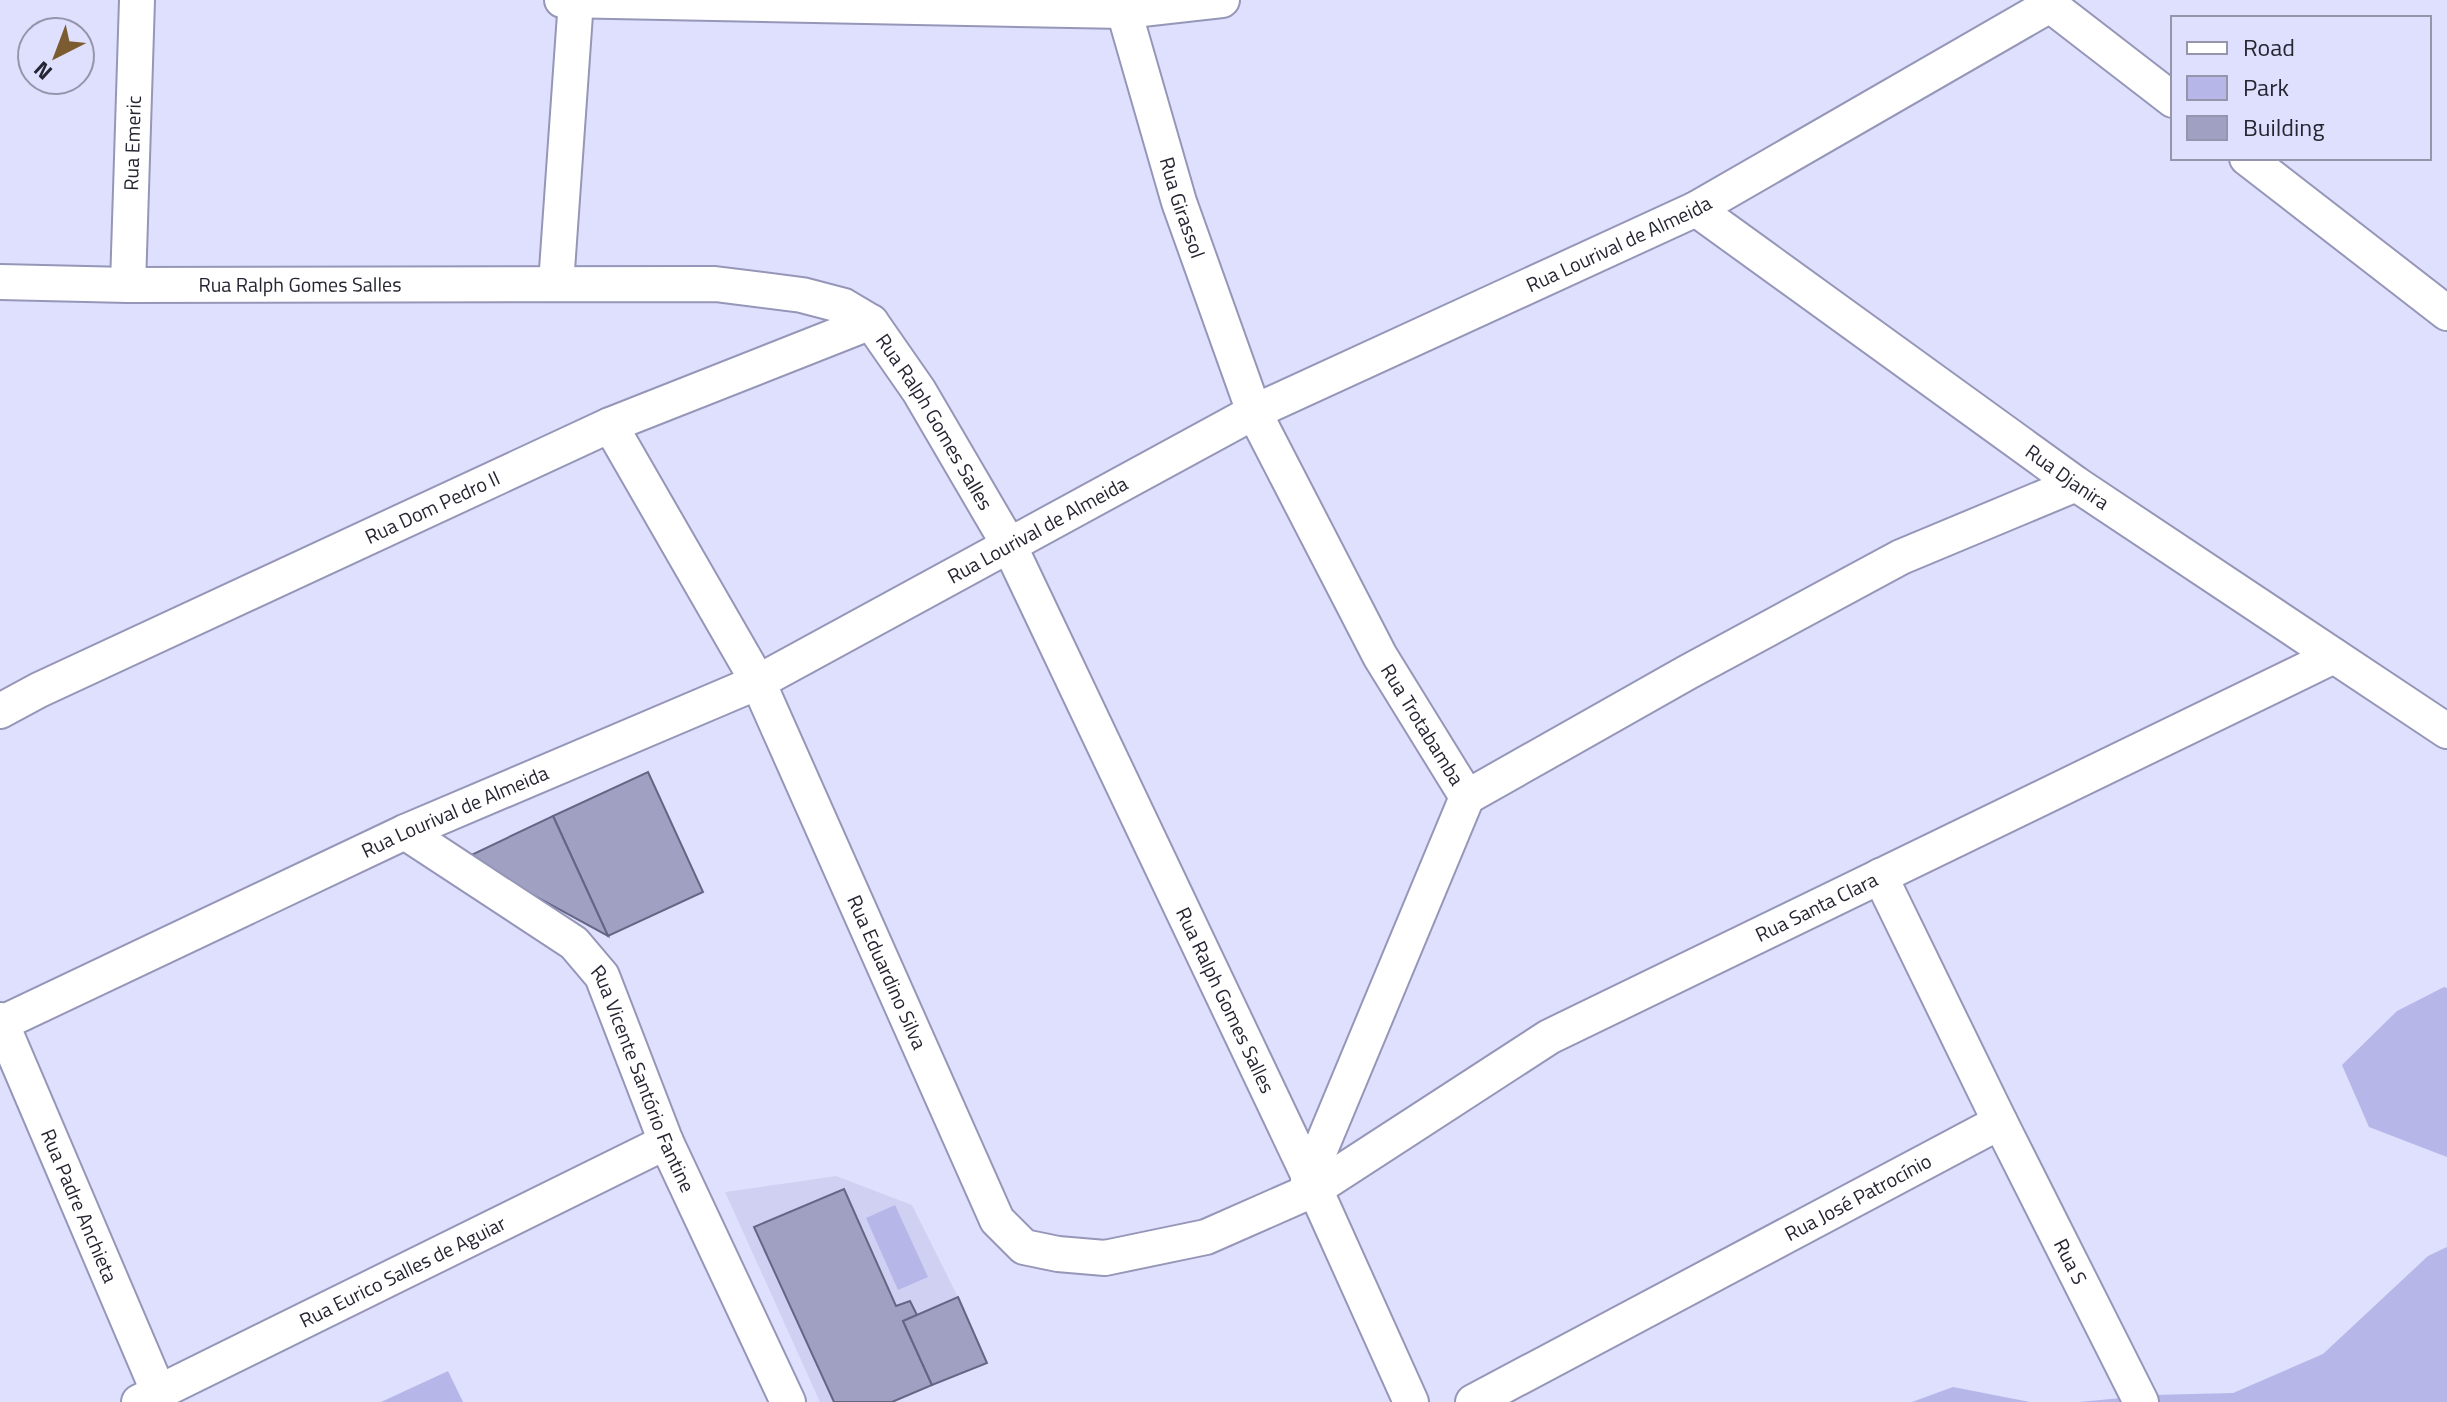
<svg xmlns="http://www.w3.org/2000/svg" width="2447" height="1402" font-family="'Titillium Web',sans-serif">
<style>
.built{fill:#d0d1f2}
.green{fill:#b6b6e9}
.building{fill:#9fa0c2;stroke:#656585;stroke-width:2}
.lines{fill:none;stroke-linecap:round;stroke-linejoin:round}
.street-casing{stroke:#9596b8;stroke-width:38}
.street{stroke:#fff;stroke-width:34}
.labels{text-anchor:middle;stroke-width:6;stroke-linejoin:round;paint-order:stroke}
.street-label{font-size:20px;fill:#262633;stroke:#dfe0fd}
</style>
<rect width="100%" height="100%" fill="#dfe0fd"/>
<polygon class="built" points="836,1176 912,1205 958,1297 987,1363 892,1402 820,1402 725,1192"/>
<g class="green">
<polygon points="2444,987 2447,988 2447,1157 2369,1127 2342,1065 2397,1011"/>
<polygon points="895,1205 928,1277 898,1290 866,1218"/>
<polygon points="2447,1247 2447,1402 2079,1402 2153,1395 2233,1393 2323,1354 2428,1256"/>
<polygon points="448,1371 463,1402 381,1402"/>
<polygon points="1953,1387 2030,1402 1912,1402"/>
</g>
<g class="building">
<polygon points="648,772 703,892 608,936 553,816"/>
<polygon points="553,816 608,936 465,858"/>
<polygon points="844,1189 896,1306 910,1301 917,1315 903,1321 932,1385 892,1402 834,1402 754,1227"/>
<polygon points="958,1297 987,1363 932,1385 903,1321"/>
</g>
<g class="lines">
<g class="street-casing">
<g id="street">
<polyline points="562,0 1124,11 1222,0"/>
<path id="s1" d="M1124,0V11L1179,202L1254,412L1380,656L1467,797"/>
<polyline points="2050,5 2173,100"/>
<polyline points="2247,158 2447,313"/>
<path id="s2" d="M1696,209L2076,484L2447,731"/>
<path id="s3" d="M0,282L128,285L715,284L802,295L844,306L871,322L919,391L1009,545L1315,1189L1411,1402"/>
<polyline points="556,284 576,0"/>
<path id="s4" d="M128,285L137,0"/>
<path id="s5" d="M610,425L758,682L997,1220L1024,1247L1058,1254L1105,1258L1206,1237L1315,1189L1549,1037L2334,656"/>
<path id="s6" d="M0,711L39,690L610,425L871,322"/>
<polyline points="1467,797 1688,672 1901,557 2076,484"/>
<path id="s7" d="M405,832L574,943L602,976L666,1142L788,1402"/>
<path id="s8" d="M1880,876L2000,1122L2141,1402"/>
<path id="s9" d="M0,1020L159,1393"/>
<path id="s10" d="M0,1024L405,832L758,682L1254,412L1696,209L2050,5L2054,0"/>
<polyline points="1308,1179 1467,797"/>
<path id="s11" d="M139,1402L666,1142"/>
<path id="s12" d="M1473,1402L2000,1122"/>
</g>
</g>
<use href="#street" class="street"/>
</g>
<g class="labels">
<g class="street-label">
<text dy="7" stroke="none"><textPath href="#s4" startOffset="142">Rua Emeric</textPath></text>
<text dy="7" stroke="none"><textPath href="#s1" startOffset="216">Rua Girassol</textPath></text>
<text dy="7" stroke="none"><textPath href="#s10" startOffset="1798">Rua Lourival de Almeida</textPath></text>
<text dy="7" stroke="none"><textPath href="#s3" startOffset="300">Rua Ralph Gomes Salles</textPath></text>
<text dy="7" stroke="none"><textPath href="#s3" startOffset="996">Rua Ralph Gomes Salles</textPath></text>
<text dy="7" stroke="none"><textPath href="#s2" startOffset="458">Rua Djanira</textPath></text>
<text dy="7" stroke="none"><textPath href="#s6" startOffset="478">Rua Dom Pedro II</textPath></text>
<text dy="7" stroke="none"><textPath href="#s10" startOffset="1150">Rua Lourival de Almeida</textPath></text>
<text dy="7" stroke="none"><textPath href="#s1" startOffset="788">Rua Trotabamba</textPath></text>
<text dy="7" stroke="none"><textPath href="#s10" startOffset="502">Rua Lourival de Almeida</textPath></text>
<text dy="7" stroke="none"><textPath href="#s5" startOffset="1804">Rua Santa Clara</textPath></text>
<text dy="7" stroke="none"><textPath href="#s5" startOffset="614">Rua Eduardino Silva</textPath></text>
<text dy="7" stroke="none"><textPath href="#s3" startOffset="1644">Rua Ralph Gomes Salles</textPath></text>
<text dy="7" stroke="none"><textPath href="#s7" startOffset="356">Rua Vicente Santório Fantine</textPath></text>
<text dy="7" stroke="none"><textPath href="#s12" startOffset="436">Rua José Patrocínio</textPath></text>
<text dy="7" stroke="none"><textPath href="#s9" startOffset="202">Rua Padre Anchieta</textPath></text>
<text dy="7" stroke="none"><textPath href="#s8" startOffset="430">Rua S</textPath></text>
<text dy="7" stroke="none"><textPath href="#s11" startOffset="294">Rua Eurico Salles de Aguiar</textPath></text>
</g>
</g>
<rect x="2171" y="16" width="260" height="144" fill="#dfe0fd" stroke="#9596ac" stroke-width="2"/>
<rect x="2187" y="42" width="40" height="12" fill="#ffffff" stroke="#9596ac" stroke-width="2"/>
<text x="2243" y="56" font-size="24" fill="#262633">Road</text>
<rect x="2187" y="76" width="40" height="24" fill="#b6b6e9" stroke="#9596ac" stroke-width="2"/>
<text x="2243" y="96" font-size="24" fill="#262633">Park</text>
<rect x="2187" y="116" width="40" height="24" fill="#9fa0c2" stroke="#9596ac" stroke-width="2"/>
<text x="2243" y="136" font-size="24" fill="#262633">Building</text>
<g transform="translate(56 56) rotate(222)"><circle r="38" fill="#dfe0fd" stroke="#9596ac" stroke-width="2"/>
<path d="M0-6L14 30L0 20L-14 30Z" fill="#7b5c31"/>
<text y="-12" font-size="22" font-weight="bold" text-anchor="middle" fill="#262633">N</text>
</g>
</svg>
